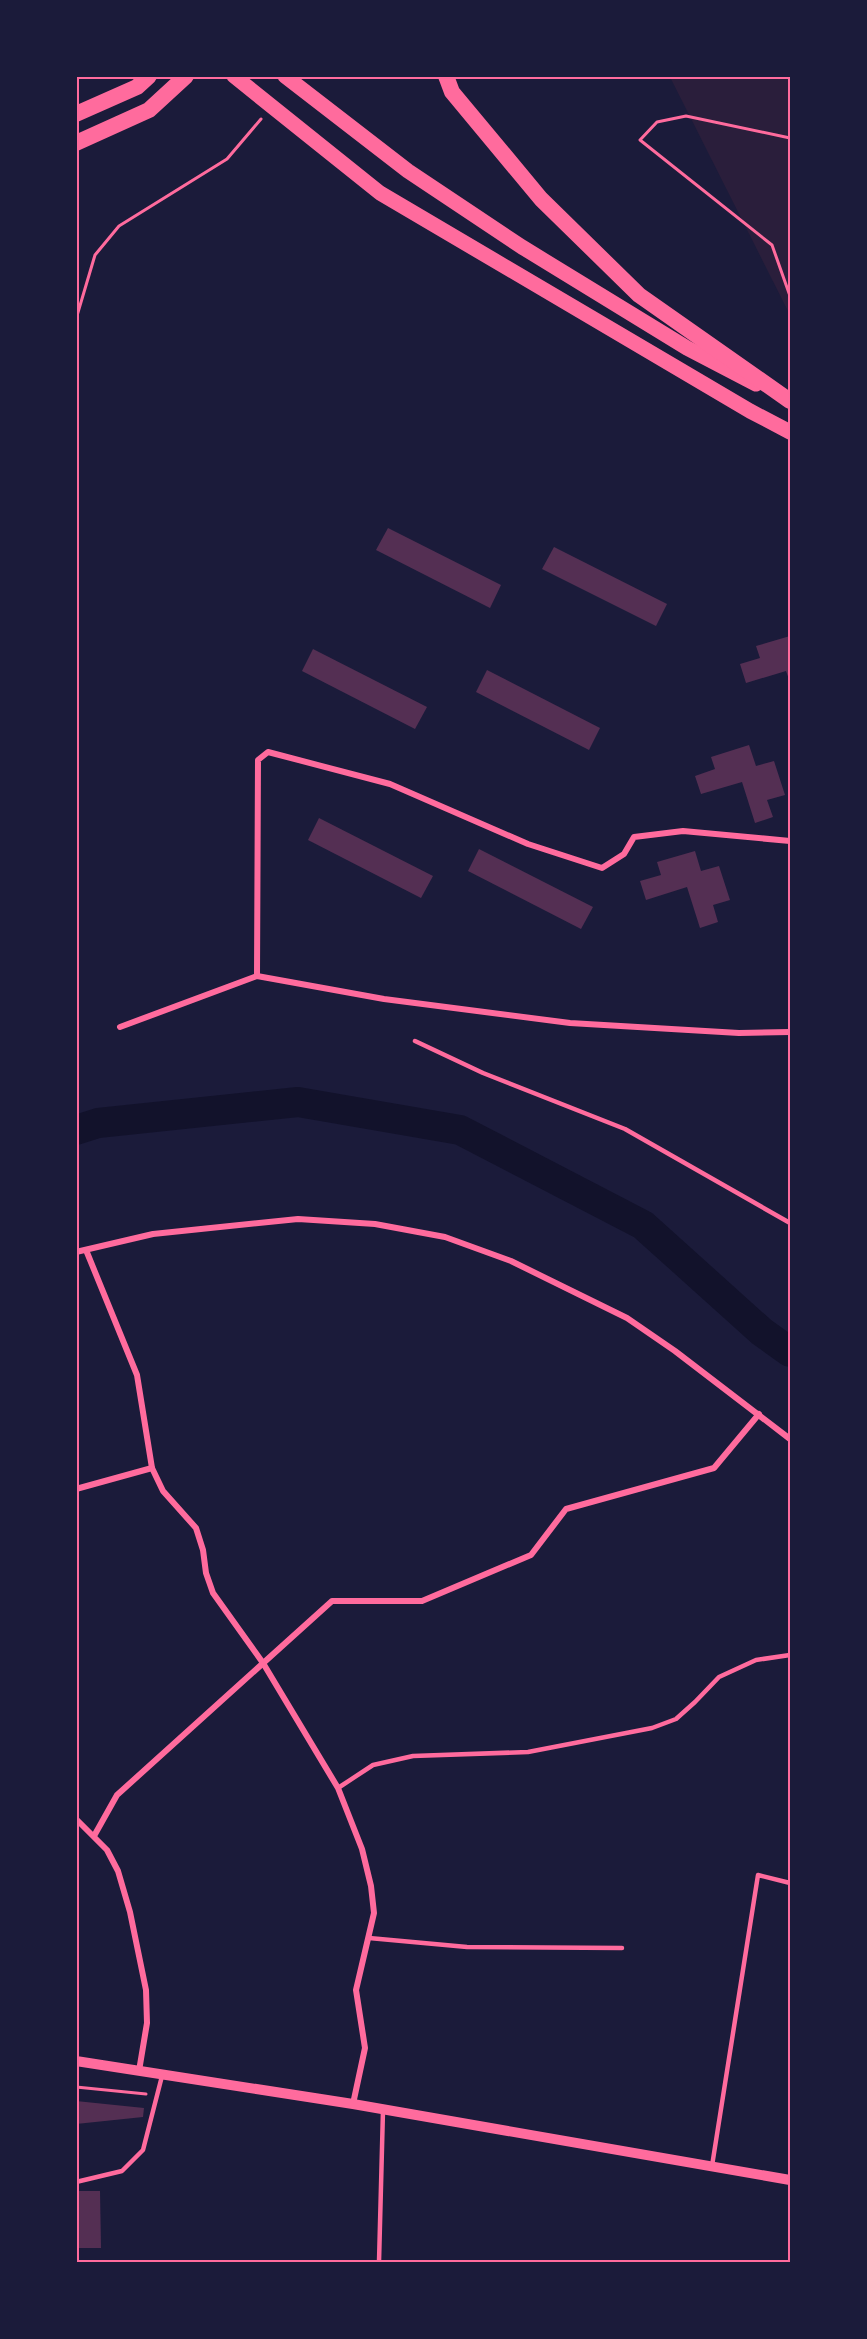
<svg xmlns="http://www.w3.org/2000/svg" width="867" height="2339" font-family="Overpass,sans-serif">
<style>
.green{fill:#2a1e3b}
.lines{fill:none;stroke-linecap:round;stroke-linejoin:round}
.river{stroke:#12122b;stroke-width:30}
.building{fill:#542f53}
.path{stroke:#ff6b9d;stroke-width:3}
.service{stroke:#ff6b9d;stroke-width:4.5}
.minor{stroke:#ff6b9d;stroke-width:6}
.tertiary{stroke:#ff6b9d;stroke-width:10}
.trunk{stroke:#ff6b9d;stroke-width:15}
.motorway{stroke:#ff6b9d;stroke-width:16}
.neatline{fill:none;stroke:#ff6b9d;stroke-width:2}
</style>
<rect width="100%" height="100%" fill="#1b1b3a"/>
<polygon class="green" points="670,77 790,77 790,315"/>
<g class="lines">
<polyline class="river" points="76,1130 98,1123 298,1102 460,1130 643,1225 762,1332 790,1352"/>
</g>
<g class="building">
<polygon points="388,528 501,585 490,608 376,550"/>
<polygon points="554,547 667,604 656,626 542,569"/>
<polygon points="790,636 790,682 786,671 746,683 740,664 760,658 756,646"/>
<polygon points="313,649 427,707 415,729 302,671"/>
<polygon points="487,670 600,728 589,750 476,692"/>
<polygon points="749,745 756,766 774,761 785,795 767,800 773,817 755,823 742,782 701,794 695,776 715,769 711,757"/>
<polygon points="319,818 433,876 421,898 308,840"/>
<polygon points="479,849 593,907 581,929 468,871"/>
<polygon points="695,851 701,871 719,866 730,900 713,905 718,922 700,928 687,887 646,900 640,881 661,875 657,862"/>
<polygon points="76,2101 144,2108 143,2117 76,2124"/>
<polygon points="76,2191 100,2191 101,2248 76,2248"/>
</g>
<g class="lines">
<g class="path">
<polyline points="790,138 686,116 657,122 640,140 772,245 790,296"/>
<polyline points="76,319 95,255 119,226 227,159 261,119"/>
<polyline points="76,2087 146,2094"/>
</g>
<g class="service">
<polyline points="415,1041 483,1073 625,1129 790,1223"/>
<polyline points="338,1788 373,1765 413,1756 528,1752 652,1728 676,1719 695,1702 719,1677 756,1660 790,1655"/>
<polyline points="369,1938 467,1947 622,1948"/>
<polyline points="712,2166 758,1875 790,1883"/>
<polyline points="76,2182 122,2171 143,2150 162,2076"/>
<polyline points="379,2262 383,2110"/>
</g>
<g class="minor">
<polyline points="257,976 258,760 268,752 390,784 528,844 602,868 624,854 634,837 683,831 790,841"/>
<polyline points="120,1027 257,976 384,999 570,1023 739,1033 790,1032"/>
<polyline points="86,1250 137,1375 152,1468 163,1491 196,1528 203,1550 206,1573 213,1593 263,1663 338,1788 362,1849 371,1886 374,1913 356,1990 365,2048 353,2104"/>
<polyline points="76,1252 153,1234 298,1219 375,1224 445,1237 511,1261 627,1318 675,1351 790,1439"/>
<polyline points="76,1489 152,1468"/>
<polyline points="76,1819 107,1850 118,1871 130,1912 146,1990 147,2023 139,2071"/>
<polyline points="94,1836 117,1795 332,1601 422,1601 531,1555 566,1509 714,1468 759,1414"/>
</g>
<polyline class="tertiary" points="76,2061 353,2104 790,2180"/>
<g class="trunk">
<polyline points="234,76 380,193 750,411 790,432"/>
<polyline points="285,76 408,171 522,247 687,348 756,384"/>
</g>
<g class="motorway">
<polyline points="446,76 452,92 541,199 639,295 790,401"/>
<polyline points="76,114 137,87 149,76"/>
<polyline points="76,143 149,110 186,76"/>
</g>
</g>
<rect width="867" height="2339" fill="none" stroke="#1b1b3a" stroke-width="156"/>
<rect x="78" y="78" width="711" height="2183" class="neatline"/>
</svg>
